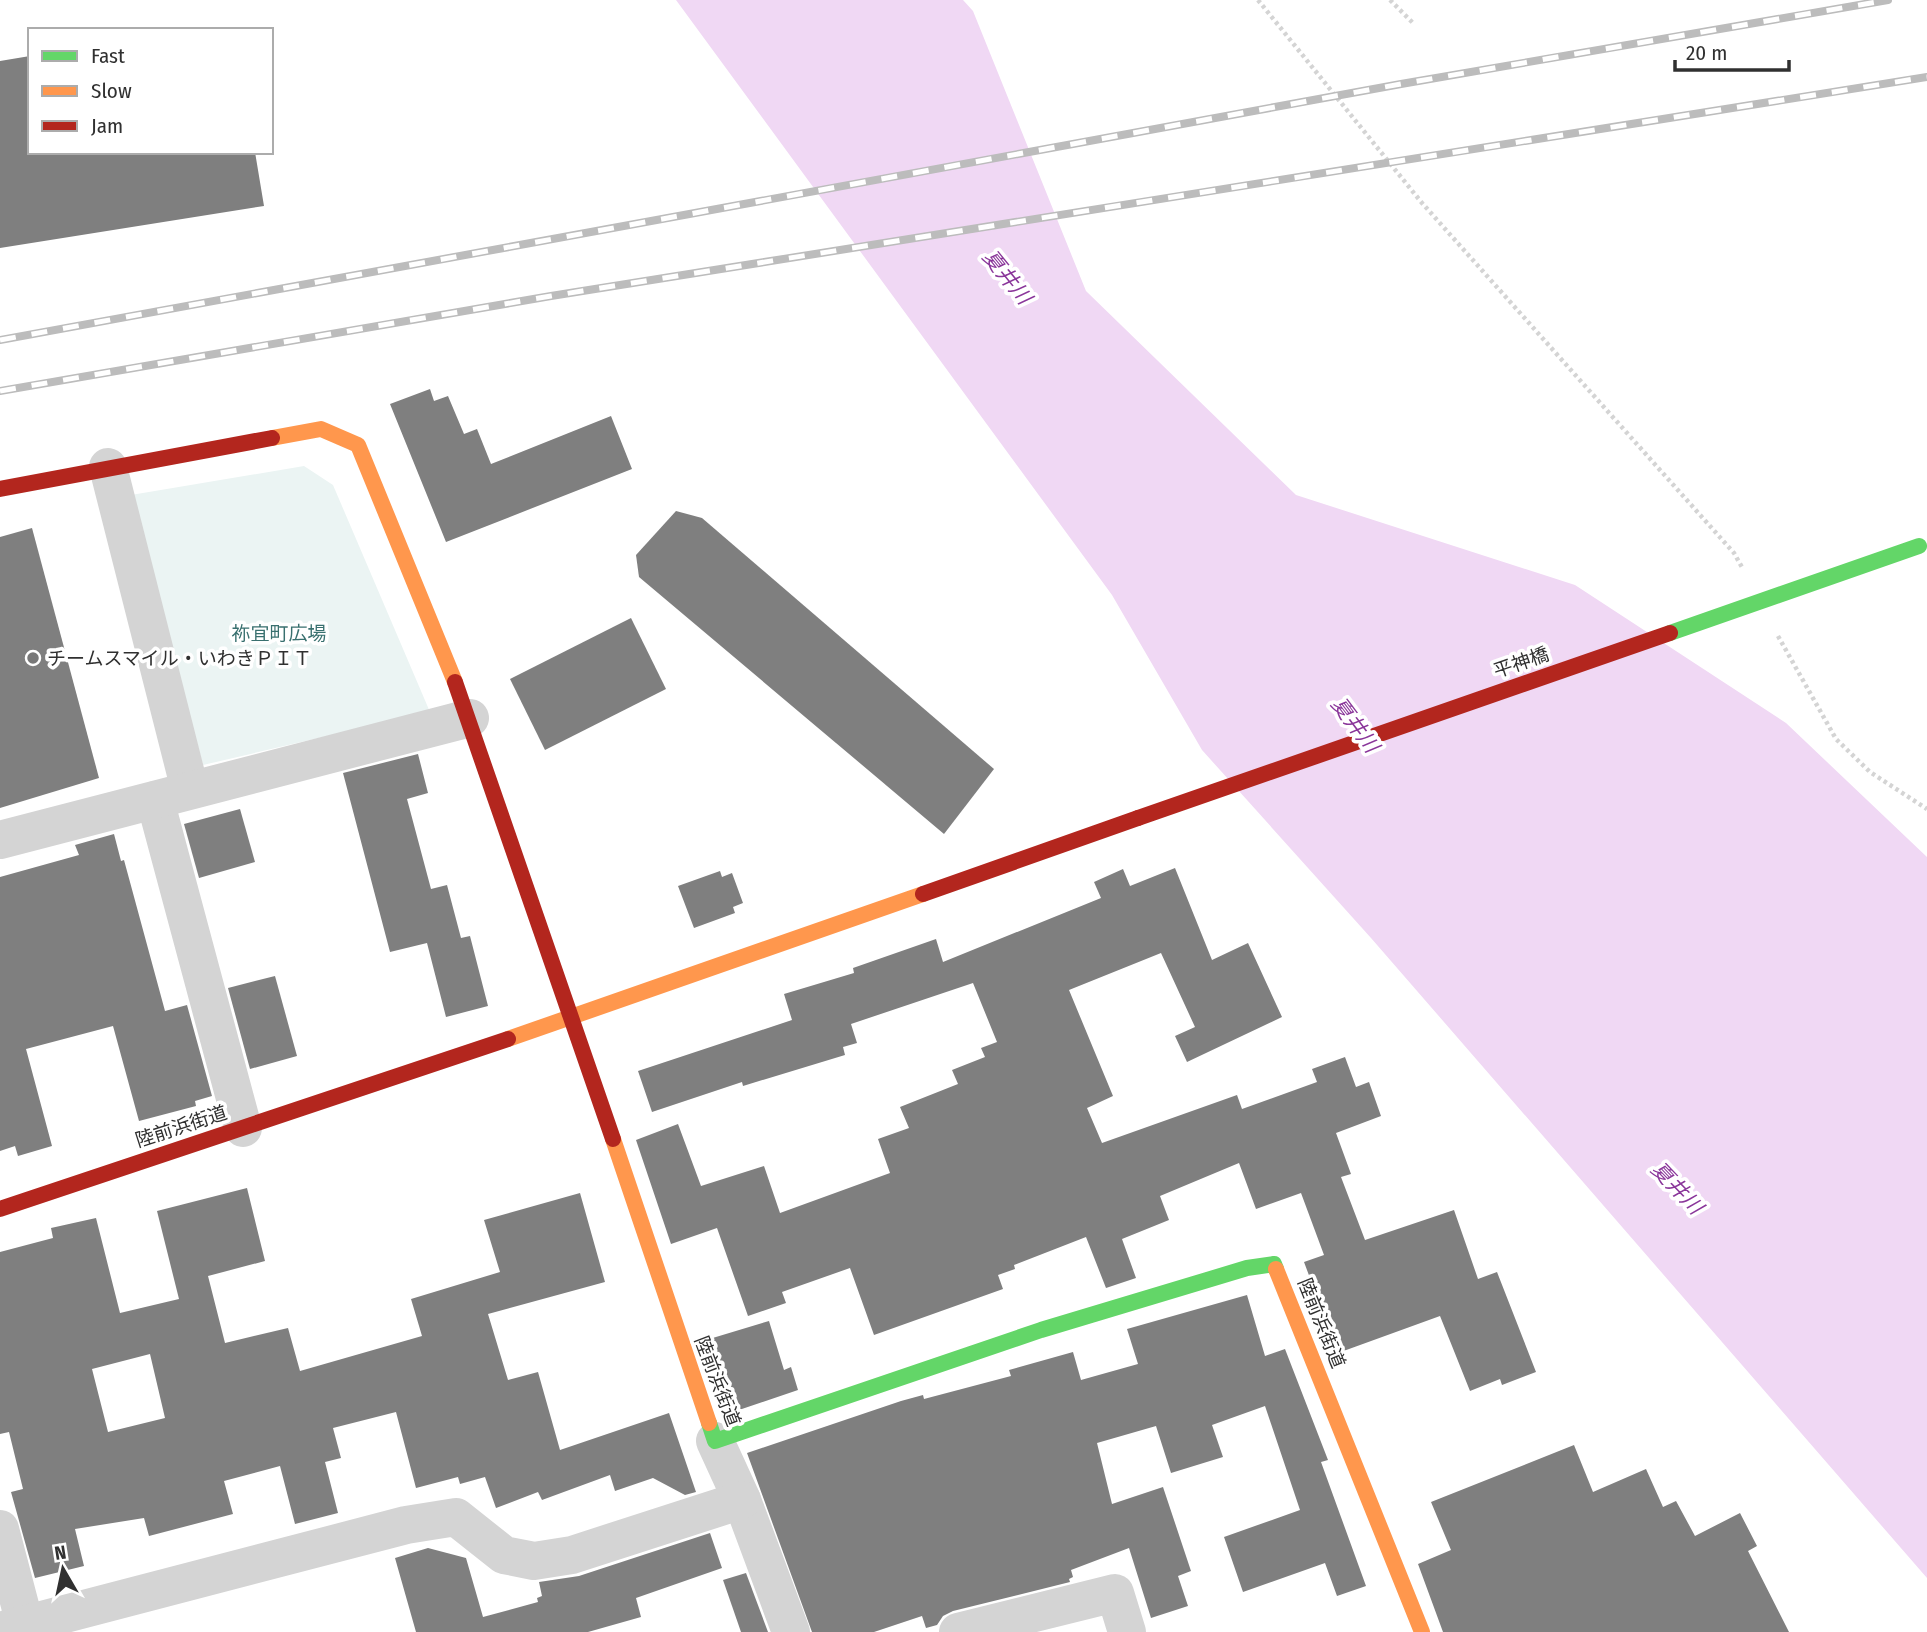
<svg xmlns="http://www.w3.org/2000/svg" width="1927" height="1632" font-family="'Fira Sans Condensed','Noto Sans JP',sans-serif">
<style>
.green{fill:#ebf4f3}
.water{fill:#f0d8f4}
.building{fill:#7f7f7f;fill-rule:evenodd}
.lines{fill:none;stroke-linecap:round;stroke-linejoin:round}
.path{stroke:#d4d4d4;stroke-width:4.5;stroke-dasharray:3.5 3.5;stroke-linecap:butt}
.street{stroke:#d4d4d4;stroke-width:38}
.fast{stroke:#63d668;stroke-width:16}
.slow{stroke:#ff974d;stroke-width:16}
.jam{stroke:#b3261e;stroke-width:16}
.rail-casing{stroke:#bcbcbc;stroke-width:8}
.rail{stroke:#fff;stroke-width:5;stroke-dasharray:16;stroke-linecap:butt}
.fast-bridge{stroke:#63d668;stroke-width:16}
.jam-bridge{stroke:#b3261e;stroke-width:16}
.poi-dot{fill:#787878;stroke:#fff;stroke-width:2.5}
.labels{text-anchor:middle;stroke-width:7;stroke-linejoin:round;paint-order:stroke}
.park-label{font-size:19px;fill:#39706f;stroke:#fff}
.poi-label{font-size:19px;fill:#303030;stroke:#fff;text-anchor:start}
.street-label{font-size:19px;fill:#303030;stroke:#fff}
.water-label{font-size:21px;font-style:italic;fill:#8a369a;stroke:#fff}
</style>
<rect width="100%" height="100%" fill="#fff"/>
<polygon class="green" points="304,466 333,485 430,712 203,765 131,495"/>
<polygon class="water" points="676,0 963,0 973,11 1086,291 1296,495 1575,585 1786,723 1927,857 1927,1578 1371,938 1202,750 1112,595"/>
<g class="building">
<polygon points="30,56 30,152 255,152 264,206 0,248 0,61"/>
<polygon points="430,389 434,401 448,396 464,434 477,429 491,464 611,416 632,469 446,542 390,404"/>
<polygon points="676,511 702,518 994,769 944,834 639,577 636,555"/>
<polygon points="32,528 99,778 0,808 0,537"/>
<polygon points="631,618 666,689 545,750 510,679"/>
<polygon points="418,754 428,793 407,799 431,889 447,885 461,938 470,936 488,1006 446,1017 427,943 390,952 343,773"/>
<polygon points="240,809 255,862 199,878 184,824"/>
<polygon points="114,834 121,861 124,860 165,1011 187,1005 212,1096 195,1101 196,1106 139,1121 113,1026 26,1049 52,1146 18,1156 15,1146 0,1151 0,877 79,855 75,845"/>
<polygon points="1175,868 1212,960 1248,943 1282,1017 1187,1062 1175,1036 1195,1027 1161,953 1069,990 1113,1096 1087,1108 1102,1143 1237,1095 1242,1109 1317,1082 1312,1069 1345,1057 1356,1087 1369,1082 1381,1116 1336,1133 1351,1174 1341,1177 1365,1240 1454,1210 1478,1279 1497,1272 1536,1372 1502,1385 1500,1379 1470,1391 1440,1316 1338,1353 1304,1262 1324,1255 1301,1193 1256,1209 1239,1163 1160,1196 1169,1220 1122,1239 1136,1278 1106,1288 1086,1237 1014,1265 1015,1269 998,1275 1003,1289 874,1335 850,1268 782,1292 786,1303 748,1316 717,1228 671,1244 636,1140 678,1124 701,1186 764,1166 780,1213 890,1173 878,1139 909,1128 900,1107 958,1084 952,1070 985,1057 981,1048 997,1042 973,983 851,1024 857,1043 843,1047 845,1055 743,1086 742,1082 652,1112 638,1071 792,1020 784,994 854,973 853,968 936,939 943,962 1101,898 1094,882 1123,869 1130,886"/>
<polygon points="720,871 722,877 732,873 743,903 733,907 735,913 694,928 678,886"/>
<polygon points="275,976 297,1056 250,1069 228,988"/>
<path d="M247,1188L265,1261L208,1276L225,1343L288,1328L300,1371L422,1336L411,1299L500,1272L484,1220L580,1193L605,1282L488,1314L508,1380L538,1372L560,1450L669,1413L696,1492L685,1495L653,1478L615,1491L610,1475L542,1500L538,1492L496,1508L485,1477L460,1484L458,1477L416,1488L396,1412L333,1428L341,1458L325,1462L338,1513L295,1524L280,1466L224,1481L233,1514L149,1536L144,1518L75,1529L84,1566L35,1578L11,1492L23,1489L9,1432L0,1434V1252L53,1238L51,1228L96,1218L120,1313L179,1299L157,1211ZM150,1354L165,1418L108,1432L92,1369Z"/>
<polygon points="1247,1295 1265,1356 1285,1349 1328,1460 1321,1462 1366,1586 1337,1596 1325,1563 1243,1592 1224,1537 1300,1510 1265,1406 1212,1425 1223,1457 1171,1473 1156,1426 1097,1443 1112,1504 1163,1487 1191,1571 1178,1576 1188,1606 1151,1618 1129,1548 1071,1570 1073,1577 1069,1579 1070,1582 953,1611 943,1616 937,1625 926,1628 922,1616 874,1632 812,1632 747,1453 901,1401 923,1395 924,1399 1011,1376 1009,1370 1073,1352 1081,1380 1138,1364 1127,1329"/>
<polygon points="769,1321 784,1370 791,1367 798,1390 733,1412 731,1407 727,1409 706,1340"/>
<polygon points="1574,1445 1593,1492 1646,1469 1663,1507 1676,1501 1695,1536 1740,1513 1757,1546 1748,1551 1789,1632 1443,1632 1418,1564 1451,1550 1431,1502"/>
<polygon points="710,1533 722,1568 636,1598 641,1617 588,1632 416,1632 395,1558 428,1548 466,1558 483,1617 538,1602 537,1598 542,1596 539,1582 579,1576"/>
<polygon points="746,1573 768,1632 741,1632 723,1580"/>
</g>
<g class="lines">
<g class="path">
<polyline points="1258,0 1422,203 1734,553 1743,569"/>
<polyline points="1390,0 1413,23"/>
<polyline points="1778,636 1836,739 1870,772 1927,809"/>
</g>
<g class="street">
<polyline points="108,467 190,790"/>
<polyline points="155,800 243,1128"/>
<polyline points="0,840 470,718"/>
<polyline points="715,1441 742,1500 791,1632"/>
<polyline points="0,1529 27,1632"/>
<polyline points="0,1631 406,1525 456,1517 504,1555 534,1561 572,1555 742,1500"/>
<polyline points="958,1632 1115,1593 1127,1632"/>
</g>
<polyline class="fast" points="709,1423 715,1441 1041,1330 1247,1268 1274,1264 1276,1269"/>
<g class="slow">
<polyline points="272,438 321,429 358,445 455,682"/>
<polyline points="508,1039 923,894"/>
<polyline points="613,1139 709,1423"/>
<polyline points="1276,1269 1422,1632"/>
</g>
<g class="jam">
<polyline points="0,489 272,438"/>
<polyline points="455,682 613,1139"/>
<polyline points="923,894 1138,818"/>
<polyline points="0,1209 508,1039"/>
</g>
<g class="rail-casing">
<g id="rail">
<polyline points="0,340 1401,84 1888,0"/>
<polyline points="0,391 551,296 1927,77"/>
</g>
</g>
<use href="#rail" class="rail"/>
<polyline class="fast-bridge" points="1670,633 1919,546"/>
<polyline class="jam-bridge" points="1138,818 1670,633"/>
</g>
<circle class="poi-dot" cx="33" cy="658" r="7"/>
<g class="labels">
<g class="park-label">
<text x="279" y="640">祢宜町広場</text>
</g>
<g class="poi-label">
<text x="47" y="665">チームスマイル・いわきＰＩＴ</text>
</g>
<g class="street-label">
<text transform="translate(1521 662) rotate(-19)" y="7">平神橋</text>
<text transform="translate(181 1126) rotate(-18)" y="7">陸前浜街道</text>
<text transform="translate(1322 1323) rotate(68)" y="7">陸前浜街道</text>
<text transform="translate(718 1381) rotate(69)" y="7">陸前浜街道</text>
</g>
<g class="water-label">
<text transform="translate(1007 277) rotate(51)" y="7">夏井川</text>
<text transform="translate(1355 725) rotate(53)" y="7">夏井川</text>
<text transform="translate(1677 1188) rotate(46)" y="7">夏井川</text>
</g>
</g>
<rect x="28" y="28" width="245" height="126" fill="#ffffff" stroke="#acacac" stroke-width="2"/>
<rect x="42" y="51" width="35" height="10" fill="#63d668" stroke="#acacac" stroke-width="2"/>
<text x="91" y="63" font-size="21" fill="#303030">Fast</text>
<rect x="42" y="86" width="35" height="10" fill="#ff974d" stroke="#acacac" stroke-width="2"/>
<text x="91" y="98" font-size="21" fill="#303030">Slow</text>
<rect x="42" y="121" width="35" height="10" fill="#b3261e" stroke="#acacac" stroke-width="2"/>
<text x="91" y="133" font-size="21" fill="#303030">Jam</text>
<g transform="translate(63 1569) rotate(351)" stroke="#ffffff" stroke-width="5" paint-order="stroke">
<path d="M0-5L12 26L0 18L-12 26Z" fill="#303030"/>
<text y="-10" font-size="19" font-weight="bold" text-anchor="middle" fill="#303030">N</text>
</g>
<path d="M1675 60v10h114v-10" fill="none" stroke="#303030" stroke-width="3.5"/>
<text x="1686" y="60" font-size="21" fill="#303030" stroke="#ffffff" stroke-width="5" paint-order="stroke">20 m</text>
</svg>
